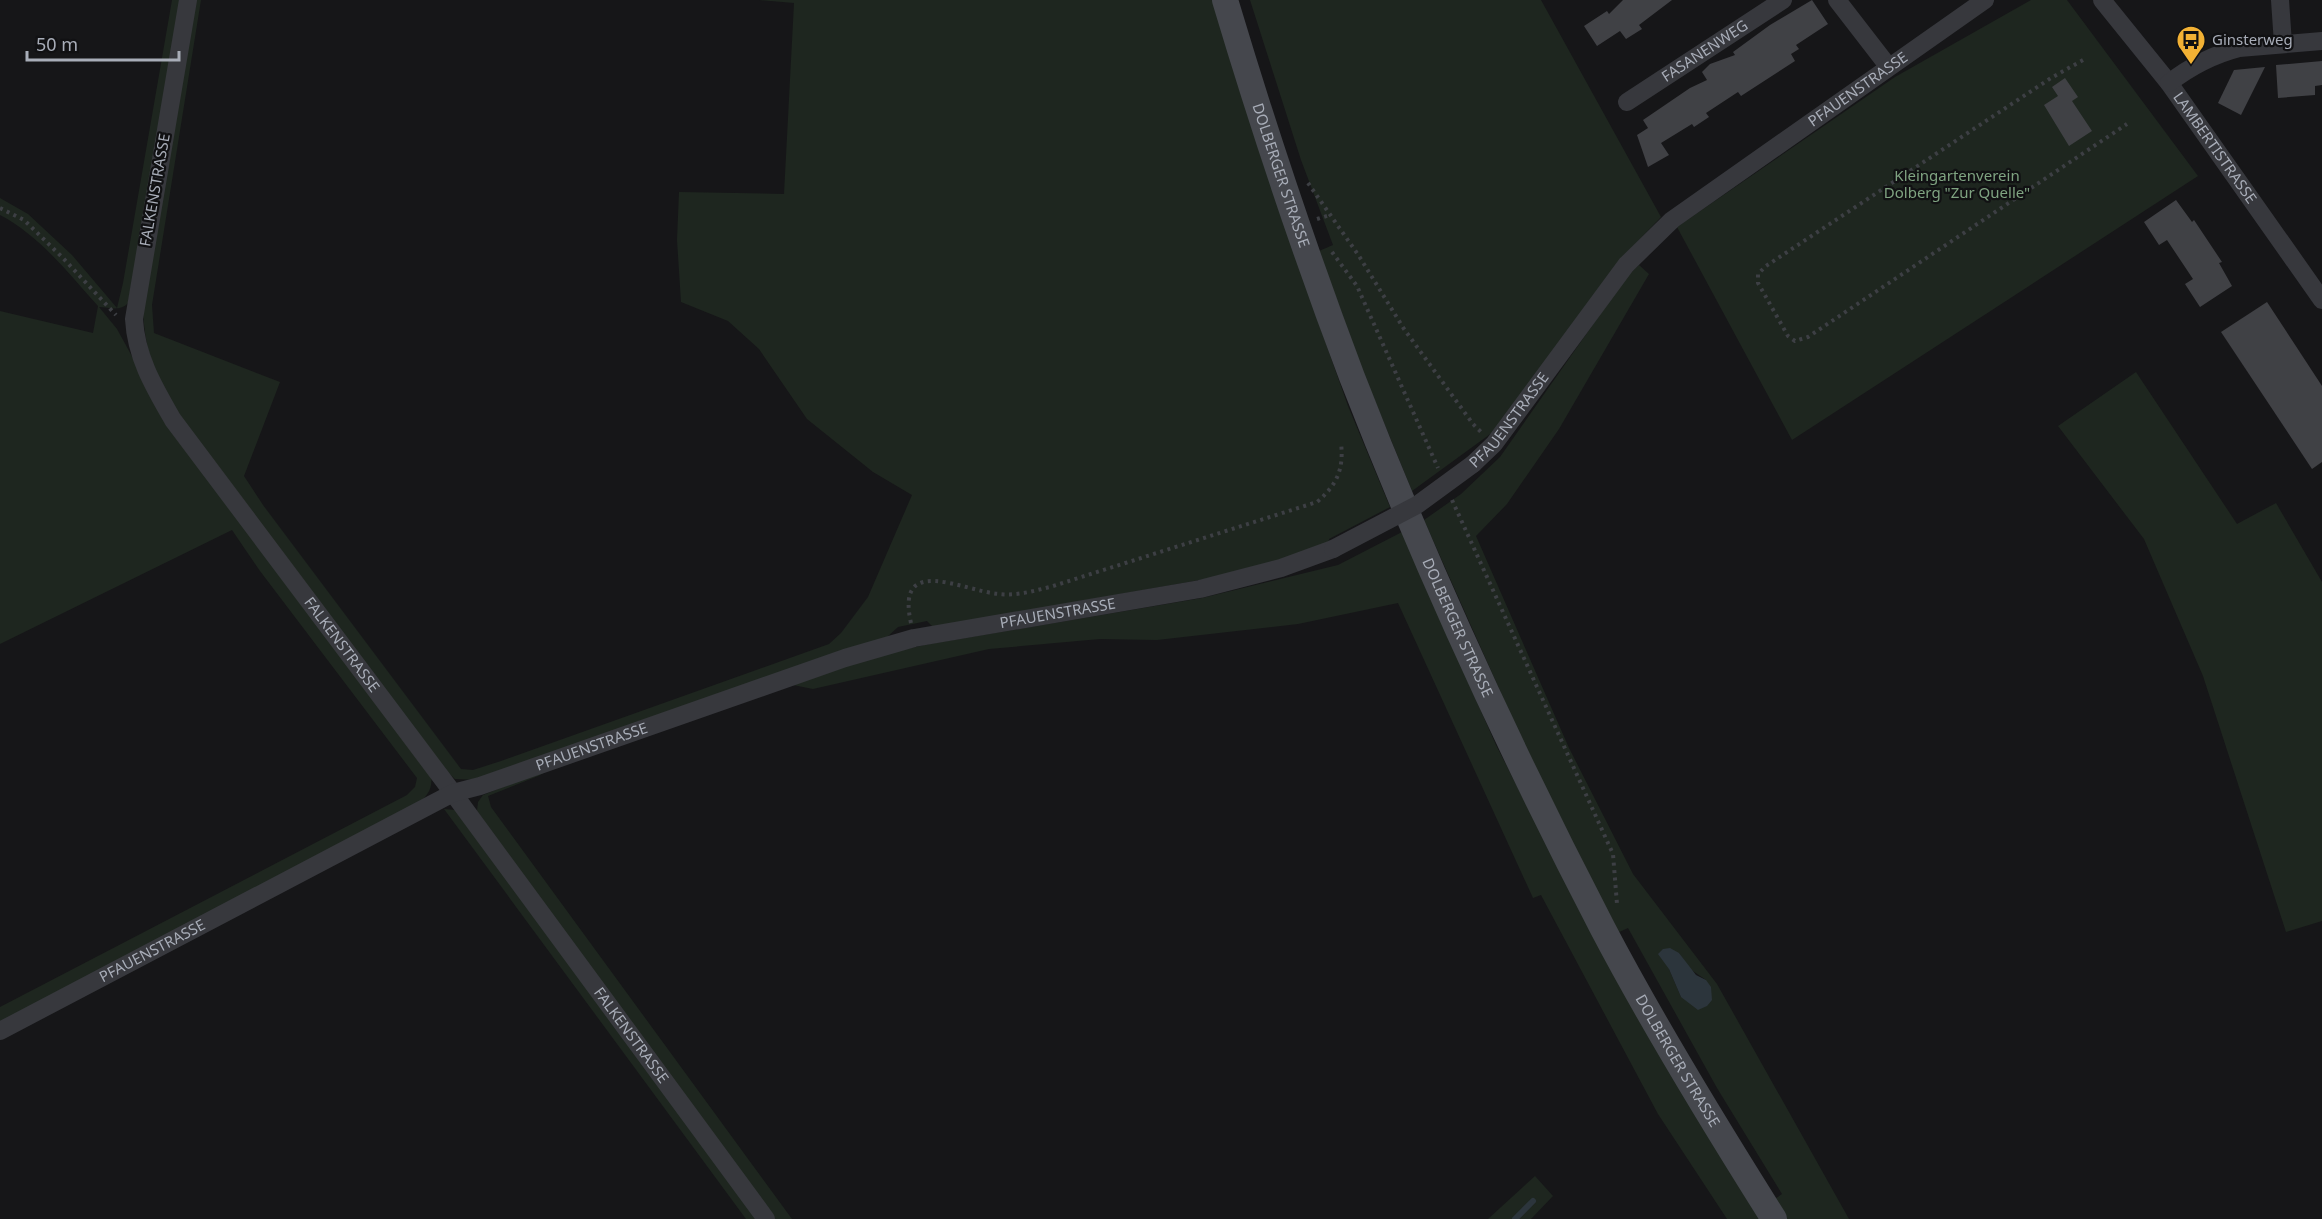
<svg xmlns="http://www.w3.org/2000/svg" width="2322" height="1219" font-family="'Noto Sans',sans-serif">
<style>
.green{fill:#1e261f;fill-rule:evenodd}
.water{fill:#2c353c}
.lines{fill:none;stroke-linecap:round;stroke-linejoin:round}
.stream{stroke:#2c353c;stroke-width:6}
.building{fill:#404145}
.path{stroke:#3d3f44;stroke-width:4;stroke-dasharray:3 4.5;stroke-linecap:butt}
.street{stroke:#37383d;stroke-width:18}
.secondary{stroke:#45474d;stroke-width:26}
.street-bridge{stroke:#37383d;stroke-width:18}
.labels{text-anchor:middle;stroke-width:4.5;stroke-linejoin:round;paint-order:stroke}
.poi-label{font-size:15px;fill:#a8adb8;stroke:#111113;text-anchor:start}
.street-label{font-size:15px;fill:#a8adb8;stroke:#111113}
.park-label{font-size:15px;fill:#7fa381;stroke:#111113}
</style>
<rect width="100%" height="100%" fill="#161618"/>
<g class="green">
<path d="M172,0H182L128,303C120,312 109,307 99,307L117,329L134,360L431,774C433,789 428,795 417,805L0,1025V1007L407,795L415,787L417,778L260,571L232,530L0,644V311L93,333L98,306C69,274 40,236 0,215V198L28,214L72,255L117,308L123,283Z"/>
<path d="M195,0H201L152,305L154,333L280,382L244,476L263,505L461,769L473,770L501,761L829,644L841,633L868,597L912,495L873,472L807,419L759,349L728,321L681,302L677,240L679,192L784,194L794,3L759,0H1213L1318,321L1348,406L1390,507L1329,539L1330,544L1234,574L933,627L927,621L898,627L886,638L480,780L455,779L443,768L179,415C155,376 144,352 143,306Z"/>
<polygon points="1250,0 1541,0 1661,217 1620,260 1493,432 1412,491 1363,372 1319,251 1333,245 1301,160"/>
<polygon points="2031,0 2067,0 2198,176 1792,440 1677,227 1895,77"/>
<path d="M1639,265L1649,274L1559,429L1507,504L1476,536L1569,748L1633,874L1717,984L1849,1219H1784L1772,1201L1782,1194L1717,1088L1628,928L1617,933L1517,729L1424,520L1461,494L1500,457L1627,276ZM1679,953L1690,969L1706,980L1681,997L1669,969Z"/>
<polygon points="2136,372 2237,524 2276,503 2322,582 2322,921 2286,932 2203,676 2144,539 2058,426"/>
<polygon points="1402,532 1496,745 1595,939 1760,1219 1727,1219 1658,1114 1541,895 1533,898 1398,603 1298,624 1157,640 1100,639 989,649 813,689 788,684 878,656 924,645 1202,598 1338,565"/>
<polygon points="561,764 538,776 488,796 491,807 792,1219 772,1219 477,811 478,802 483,795"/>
<polygon points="444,809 455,810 759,1219 746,1219"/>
<polygon points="1535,1176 1553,1196 1531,1219 1488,1219"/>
</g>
<polygon class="water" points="1670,948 1679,953 1696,975 1706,980 1711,987 1712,1000 1707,1006 1698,1010 1681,997 1669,969 1658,954 1663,949"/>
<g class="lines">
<polyline class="stream" points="1515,1219 1533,1201"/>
</g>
<g class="building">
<polygon points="1623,0 1672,0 1639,25 1642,29 1626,39 1620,31 1597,46 1584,26 1607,11 1609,14"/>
<polygon points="1812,0 1828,24 1796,45 1799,49 1791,54 1795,61 1741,96 1738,92 1706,113 1709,117 1694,127 1692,124 1661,143 1669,155 1648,167 1637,135 1648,128 1643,120 1690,88 1707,80 1702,72 1710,64 1735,55 1733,52 1770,25"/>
<polygon points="2322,61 2322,85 2315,86 2315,95 2278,98 2276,65"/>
<polygon points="2265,67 2241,115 2218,103 2234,70"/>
<polygon points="2065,78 2078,97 2072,101 2092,131 2069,146 2044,105 2058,96 2052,87"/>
<polygon points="2176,200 2192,222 2194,220 2222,262 2219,263 2232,286 2200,307 2185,284 2193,279 2167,240 2159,245 2144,222"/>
<polygon points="2267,302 2322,386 2322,462 2312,469 2221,332"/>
</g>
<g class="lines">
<g class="path">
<polyline points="2083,60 2051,78 1766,266 1758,274 1758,283 1788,336 1795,341 1808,337 2127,124"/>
<polyline points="1308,183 1359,256 1404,329 1473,424 1482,433"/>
<polyline points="0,208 24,220 62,257 116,315"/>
<polyline points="1317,219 1330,215"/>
<polyline points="1332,252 1357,286 1438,468"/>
<polyline points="1452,500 1613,854 1617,904"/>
<path d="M911,623C895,553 963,591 999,594C1017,596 1033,591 1050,587L1317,502C1337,485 1344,469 1341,443"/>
</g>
<g class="street">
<path id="s1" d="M188,0L134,319C136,357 154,387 173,420L453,793L766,1219"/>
<polyline points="1837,0 1888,66"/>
<path id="s2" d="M2102,0L2169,83L2322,300"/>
<polyline points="2280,0 2283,44"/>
<path d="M2169,83C2191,66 2212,55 2239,48L2322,41"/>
<path id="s3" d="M1627,102L1783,0"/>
<path id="s4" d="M1473,464L1494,444L1626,265L1672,220L1985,0"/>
<path id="s5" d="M0,1031L453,793L480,786L845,658L914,638L1200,589L1281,568L1333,549"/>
</g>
<path class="secondary" id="s6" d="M1225,0C1263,127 1305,253 1352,377C1425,565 1510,750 1603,929C1655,1028 1714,1124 1774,1219"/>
<polyline class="street-bridge" points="1333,549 1417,505 1473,464"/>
</g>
<defs>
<g id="bus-pin" transform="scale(1.5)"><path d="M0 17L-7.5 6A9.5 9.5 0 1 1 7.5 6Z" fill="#f2b134" stroke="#111113"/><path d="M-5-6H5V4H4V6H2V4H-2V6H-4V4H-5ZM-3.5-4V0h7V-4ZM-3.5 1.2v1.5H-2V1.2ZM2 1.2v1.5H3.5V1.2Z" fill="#111"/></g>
</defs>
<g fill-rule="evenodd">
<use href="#bus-pin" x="2191" y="40"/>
</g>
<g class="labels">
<g class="poi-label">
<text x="2212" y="45">Ginsterweg</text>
</g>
<g class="street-label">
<text dy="5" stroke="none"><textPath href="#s3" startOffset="93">FASANENWEG</textPath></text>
<text dy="5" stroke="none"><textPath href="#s4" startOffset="543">PFAUENSTRASSE</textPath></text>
<text dy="5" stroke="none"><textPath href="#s2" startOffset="186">LAMBERTISTRASSE</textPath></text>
<text dy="5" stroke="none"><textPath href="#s6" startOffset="184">DOLBERGER STRASSE</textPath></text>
<text transform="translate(155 190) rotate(-80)" y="5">FALKENSTRASSE</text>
<text dy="5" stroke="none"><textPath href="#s4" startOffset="57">PFAUENSTRASSE</textPath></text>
<text dy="5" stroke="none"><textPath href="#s5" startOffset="1144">PFAUENSTRASSE</textPath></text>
<text dy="5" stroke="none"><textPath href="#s6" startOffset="670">DOLBERGER STRASSE</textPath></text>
<text dy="5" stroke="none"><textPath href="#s1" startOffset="714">FALKENSTRASSE</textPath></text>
<text dy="5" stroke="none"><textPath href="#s5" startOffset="658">PFAUENSTRASSE</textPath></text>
<text dy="5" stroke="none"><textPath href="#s5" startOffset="172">PFAUENSTRASSE</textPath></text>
<text dy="5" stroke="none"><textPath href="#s1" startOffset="1200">FALKENSTRASSE</textPath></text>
<text dy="5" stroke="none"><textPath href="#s6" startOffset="1156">DOLBERGER STRASSE</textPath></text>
</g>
<g class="park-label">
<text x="1957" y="181">Kleingartenverein<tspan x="1957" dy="17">Dolberg "Zur Quelle"</tspan></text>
</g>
</g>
<path d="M27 51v9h152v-9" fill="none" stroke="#a8adb8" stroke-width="3"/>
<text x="36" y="51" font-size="18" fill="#a8adb8" stroke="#111113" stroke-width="4.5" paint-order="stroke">50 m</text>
</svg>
